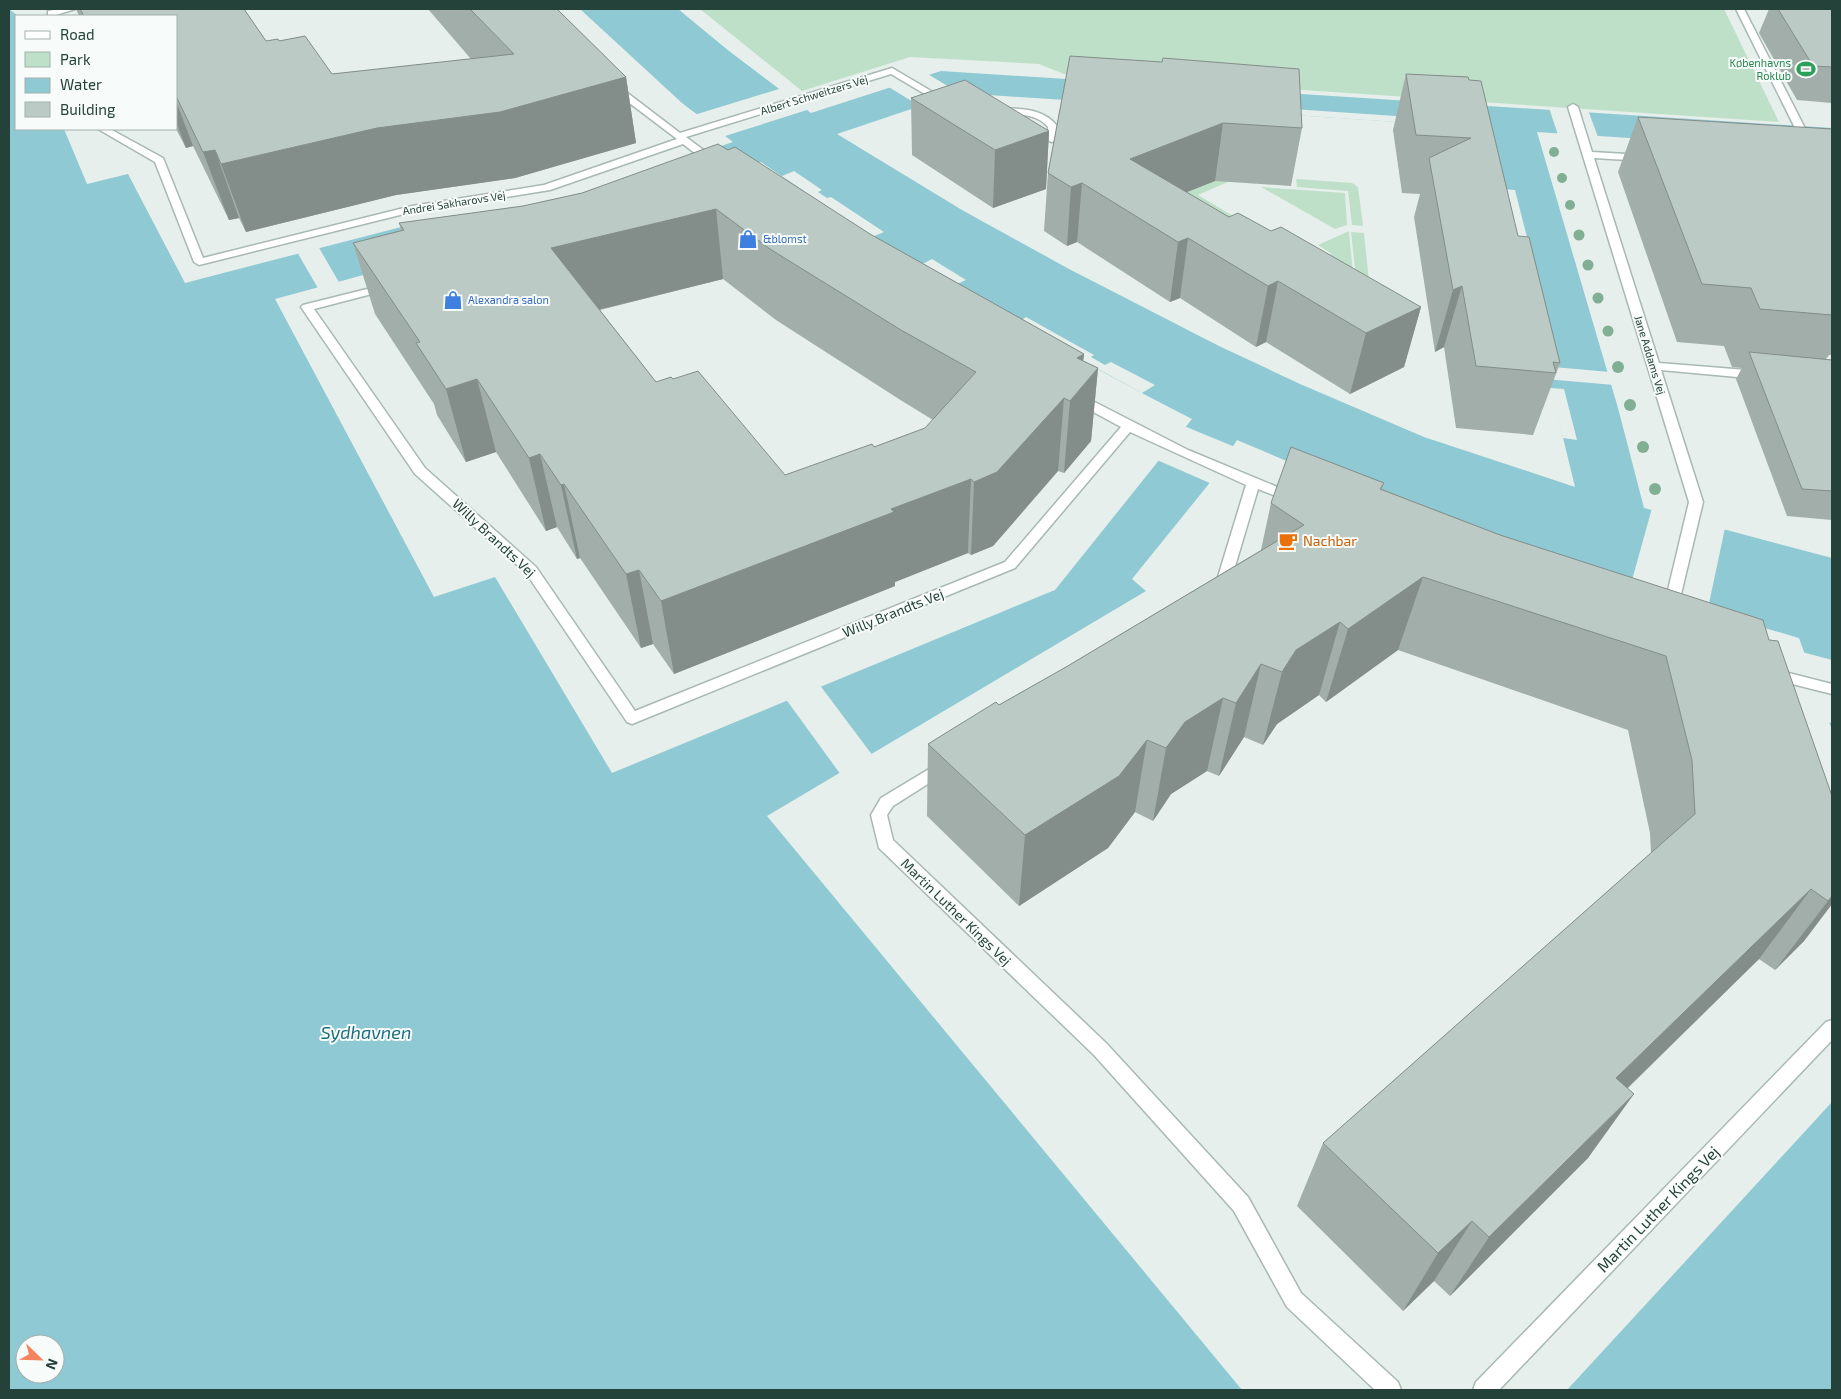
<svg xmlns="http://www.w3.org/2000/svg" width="1841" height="1399" font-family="'Exo 2',sans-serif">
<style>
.green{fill:#bfe0c8}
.water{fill:#8ec9d4;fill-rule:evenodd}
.pier{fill:#e6efeb}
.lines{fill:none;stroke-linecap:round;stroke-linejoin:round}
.lane-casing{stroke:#a8b8b2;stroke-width:3}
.street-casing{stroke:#a8b8b2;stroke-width:3}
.lane{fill:#fff;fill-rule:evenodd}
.street{fill:#fff;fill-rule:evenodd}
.tree{fill:#80af93}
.wall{fill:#a1aea9;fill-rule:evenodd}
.shaded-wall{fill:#838d89}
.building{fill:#bbcac4;stroke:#838d89;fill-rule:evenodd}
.labels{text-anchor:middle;stroke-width:4;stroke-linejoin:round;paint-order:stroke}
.far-leisure-label{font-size:11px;fill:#27864d;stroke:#f7fbf9;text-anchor:end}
.far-street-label{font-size:11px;fill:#24423a;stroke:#f7fbf9}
.far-shop-label{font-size:11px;fill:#366cbe;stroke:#f7fbf9;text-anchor:start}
.street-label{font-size:14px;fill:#24423a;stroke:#f7fbf9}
.food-label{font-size:14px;fill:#c56008;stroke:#f7fbf9;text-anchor:start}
.near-street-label{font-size:16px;fill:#24423a;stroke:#f7fbf9}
.near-water-label{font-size:18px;font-style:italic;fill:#1c6f80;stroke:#f7fbf9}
</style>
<rect width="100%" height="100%" fill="#e6efeb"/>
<g class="green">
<polygon points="700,9 1724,9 1779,122 1064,74 1039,64 910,57 802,91"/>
<polygon points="1158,177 1230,181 1198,195 1243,222 1218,233"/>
<polygon points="1296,179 1352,183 1358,187 1363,226 1352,225 1348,191 1297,187"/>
<polygon points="1261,187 1345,193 1347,225 1335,229"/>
<polygon points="1349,231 1353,275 1325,258 1332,254 1318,245"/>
<polygon points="1351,232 1364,233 1371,302 1356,277"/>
</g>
<g class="water">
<path d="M9,9L18,16H16V129H64L87,184L128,174L185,283L405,226L546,205L733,142L682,103L580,9H678L729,51L811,113L941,71L1832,128V151L1537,132L1618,408L1644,508L1832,558V730L1799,638L1577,573L1424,519L1237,440L1208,485L1132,579L1146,591L767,816L1242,1390H9ZM959,93L1488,128L1575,487L1424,437L1300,384L1219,346L1069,269L962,210L837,134ZM761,162C899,258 1043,343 1192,419L1055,590L612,773L495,577L434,597L275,299L437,255L533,243ZM25,1344H55V1374H25Z"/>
<polygon points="1832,1102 1832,1390 1567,1390"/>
</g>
<g class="pier">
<polygon points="926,73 961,94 923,108 887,86"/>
<polygon points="782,88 810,109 722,137 694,115"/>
<polygon points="1069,94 1470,121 1471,127 1068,100"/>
<polygon points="1549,108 1588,110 1598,137 1558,135"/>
<polygon points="794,171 822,190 818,192 827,198 831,197 884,232 872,237 782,176"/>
<polygon points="1503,189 1515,190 1558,359"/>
<polygon points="318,246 340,284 319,290 297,252"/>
<polygon points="932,259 966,280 953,286 919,266"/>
<polygon points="1026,317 1094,355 1091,357 1105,365 1111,362 1155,385 1142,393 1016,324"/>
<polygon points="1542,366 1610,372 1614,385 1545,379"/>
<polygon points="1550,388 1564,389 1577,440 1563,438"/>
<polygon points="1184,426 1235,447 1212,484 1157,460"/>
<polygon points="1652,508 1725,528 1707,613 1629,591"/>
<polygon points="1802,652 1832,660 1832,723 1827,722"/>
<polygon points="819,684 873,756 841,775 785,698"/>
</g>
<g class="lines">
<g class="lane-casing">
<path id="lane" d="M997,108C1019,109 1043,107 1058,127L1057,139L1052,142L1049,141L1048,127C1034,110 1013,117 994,113V109Z"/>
</g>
<g class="street-casing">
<g id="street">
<polygon points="59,9 75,9 56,15 56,16 48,16 48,11"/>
<polygon points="1736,9 1744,9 1814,146 1812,148 1809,149 1804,146"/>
<polygon points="892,68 948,101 946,103 940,103 891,74 686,137 718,161 718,165 710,165 683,144 550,190 412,212 199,265 194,262 155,162 98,129 110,129 163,158 203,258 412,206 544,185 677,139 611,89 611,85 617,85 680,133"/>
<polygon points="1573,104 1578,107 1592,152 1644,155 1649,158 1644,161 1594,158 1659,363 1759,371 1765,375 1759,379 1661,370 1703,502 1677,611 1675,614 1665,614 1663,611 1689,502 1568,107"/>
<polygon points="387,284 391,285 393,287 391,289 314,309 425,468 536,567 635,711 1005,562 1121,427 1073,401 1071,398 1073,395 1081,395 1188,450 1299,496 1301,499 1294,503 1258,489 1228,590 1226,593 1216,593 1214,590 1246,485 1130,432 1015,568 632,724 627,722 526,573 415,474 301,307 303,305"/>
<polygon points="1773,669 1832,684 1832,694 1768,678 1766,674 1768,670"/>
<polygon points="944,760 950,762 952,766 950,770 893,806 887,815 893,840 1106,1043 1248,1197 1301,1293 1398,1382 1401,1390 1375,1390 1287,1307 1234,1211 1094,1055 879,848 871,815 881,798"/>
<polygon points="1832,1020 1832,1040 1499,1390 1473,1390 1476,1382 1826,1022"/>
</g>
</g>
<use href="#lane" class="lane"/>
<use href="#street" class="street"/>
</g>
<g class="tree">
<circle cx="1554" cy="152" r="5"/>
<circle cx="1562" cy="178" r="5"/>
<circle cx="1570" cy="205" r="5"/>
<circle cx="1579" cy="235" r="5.5"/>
<circle cx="1588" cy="265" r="5.5"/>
<circle cx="1598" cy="298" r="5.5"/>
<circle cx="1608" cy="331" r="5.5"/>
<circle cx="1618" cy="367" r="6"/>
<circle cx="1630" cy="405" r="6"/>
<circle cx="1643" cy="447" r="6"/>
<circle cx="1655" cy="489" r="6"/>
</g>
<g class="wall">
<polygon points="76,9 244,9 266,41 279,41 332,74 471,59 428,9 557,9 626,77 636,143 515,178 396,195 246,232 239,218 229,220 193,146 186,148 176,129 176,16 79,16"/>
<polygon points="1769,9 1832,9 1832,103 1797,100 1759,33"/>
<polygon points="1070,56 1302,128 1291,186 1215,181 1186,192 1229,217 1271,231 1421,307 1404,367 1350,394 1266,342 1256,347 1180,298 1170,302 1077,242 1067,246 1044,231 1048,173"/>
<polygon points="1406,74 1468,77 1518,236 1560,363 1533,435 1456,428 1444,347 1435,352 1414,217 1420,194 1402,193 1393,130"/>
<polygon points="911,98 1049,131 1046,189 993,208 912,155"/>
<polygon points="1638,117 1832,129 1832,355 1829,355 1826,359 1832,360 1832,520 1787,516 1736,379 1742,368 1732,367 1724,346 1677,342 1618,172"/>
<path d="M728,150L870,234L1084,354L1083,361L1098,368L1091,441L1064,473L1058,471L993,546L971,555L968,553L895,582V586L674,674L653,644L641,648L580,558L577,559L557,527L546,531L496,452L466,462L437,415L434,404L375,314L353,243L401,230L399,223L523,206L582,193ZM723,279L776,320L902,401L933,420L925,428L874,447L785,475L673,379L656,382L600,310Z"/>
<polygon points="1384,483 1382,489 1769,640 1832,796 1832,904 1804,941 1775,970 1759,959 1628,1088 1588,1158 1450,1296 1434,1281 1403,1311 1297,1206 1323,1143 1651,853 1650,833 1628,730 1398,650 1326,702 1319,695 1277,724 1263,745 1244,737 1219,776 1207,771 1171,794 1153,821 1135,812 1108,848 1019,906 927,816 928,744 999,705 1066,667 1261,550 1271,503"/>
</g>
<g class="shaded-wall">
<polygon points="626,77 636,143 515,178 396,195 246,232 221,164 377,128"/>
<polygon points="176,101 193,146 186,148 176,122"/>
<polygon points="1223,123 1215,181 1132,214 1130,159"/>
<polygon points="1049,131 1046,189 993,208 995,150"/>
<polygon points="215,150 239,218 229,220 203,152"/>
<polygon points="1082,183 1077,242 1067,246 1071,187"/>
<polygon points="716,209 723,279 565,318 551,248"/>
<polygon points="1188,238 1180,298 1170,302 1178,242"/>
<polygon points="1278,281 1266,342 1256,347 1268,286"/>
<polygon points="1462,286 1444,347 1435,352 1453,290"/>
<polygon points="1421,307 1404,367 1350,394 1366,333"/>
<polygon points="1084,354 1080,389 1098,368 1091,441 1064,473 1070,401 1077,358"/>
<polygon points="477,379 496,452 466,462 446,389"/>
<polygon points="1064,398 1058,471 993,546 971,555 974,482"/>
<polygon points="540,454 557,527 546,531 529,458"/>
<polygon points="971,479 968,553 895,582 895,586 674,674 661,601 891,509"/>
<polygon points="564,484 580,558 577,559 561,485"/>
<polygon points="639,570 653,644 641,648 626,574"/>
<polygon points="1423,577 1398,650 1326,702 1348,629"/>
<polygon points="1340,622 1319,695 1277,724 1263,745 1282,672 1296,650"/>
<polygon points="1261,664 1244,737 1219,776 1236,703"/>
<polygon points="1223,698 1207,771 1171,794 1153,821 1166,748 1185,722"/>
<polygon points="1147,740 1135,812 1108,848 1019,906 1025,835"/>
<polygon points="1811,889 1759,959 1571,1143 1616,1078"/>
<polygon points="1832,896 1832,904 1804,941 1775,970 1828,901"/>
<polygon points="1634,1094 1588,1158 1450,1296 1489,1237"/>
<polygon points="1472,1221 1434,1281 1403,1311 1438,1253"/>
</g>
<g class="building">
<polygon points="80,9 244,9 266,41 278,39 279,41 305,36 332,74 514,54 470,9 557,9 626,77 500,112 377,128 221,164 215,150 203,152 176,96 176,16 84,16"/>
<polygon points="1778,9 1832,9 1832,67 1813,66"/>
<polygon points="1070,56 1162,62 1163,58 1299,69 1302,128 1223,123 1130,159 1229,217 1238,213 1271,231 1281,227 1421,307 1366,333 1278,281 1268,286 1188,238 1178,242 1082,183 1071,187 1048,173"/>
<polygon points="1406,74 1468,77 1469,80 1481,81 1518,236 1529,237 1560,363 1553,362 1556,373 1476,366 1462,286 1453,290 1429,158 1471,138 1416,135"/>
<polygon points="965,80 1049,131 995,150 911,98"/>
<polygon points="1638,117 1832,129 1832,315 1760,309 1751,288 1702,284"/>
<path d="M718,144L728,150L735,147L870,234L1084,354L1077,358L1098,368L1070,401L1064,398L997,472L974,482L971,479L891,509L894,512L661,601L639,570L626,574L564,484L561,485L540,454L529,458L477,379L446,389L416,343L420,342L353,243L404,230L399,223L523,206L582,193ZM716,209L770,249L901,330L976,372L925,428L874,447L872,444L785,475L698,371L673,379L671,377L656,382L551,248Z"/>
<polygon points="1749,352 1832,360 1832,491 1802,489"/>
<polygon points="1291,447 1384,483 1380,489 1500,535 1763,620 1769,640 1778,641 1832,796 1832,896 1828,901 1811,889 1616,1078 1634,1094 1489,1237 1472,1221 1438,1253 1323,1143 1695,814 1692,760 1666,656 1423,577 1348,629 1340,622 1296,650 1282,672 1261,664 1236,703 1223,698 1185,722 1166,748 1147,740 1119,776 1025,835 928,744 996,702 999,705 1066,667 1304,525 1271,503"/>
</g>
<defs>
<g id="stadium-bare" transform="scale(1.5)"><path d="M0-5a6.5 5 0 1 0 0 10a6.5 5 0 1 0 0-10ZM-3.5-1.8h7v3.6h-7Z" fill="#2e9e5b" stroke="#f7fbf9" stroke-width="2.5" paint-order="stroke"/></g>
<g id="shop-bare" transform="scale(1.5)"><path d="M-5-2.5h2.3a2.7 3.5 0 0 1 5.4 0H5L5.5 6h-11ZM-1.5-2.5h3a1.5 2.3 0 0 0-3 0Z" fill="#3f7fe0" stroke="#f7fbf9" stroke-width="2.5" paint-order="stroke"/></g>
<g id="cafe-bare" transform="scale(1.5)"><path d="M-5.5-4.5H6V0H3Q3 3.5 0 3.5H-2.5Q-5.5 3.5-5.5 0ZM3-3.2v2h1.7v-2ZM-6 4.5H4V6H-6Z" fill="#e8710a" stroke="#f7fbf9" stroke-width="2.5" paint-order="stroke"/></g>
</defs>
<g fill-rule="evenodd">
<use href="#stadium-bare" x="1806" y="69"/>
<use href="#shop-bare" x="748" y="239"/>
<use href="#shop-bare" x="453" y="300"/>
<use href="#cafe-bare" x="1288" y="541"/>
</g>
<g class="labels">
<g class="far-leisure-label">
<text x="1791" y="67">Københavns<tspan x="1791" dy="13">Roklub</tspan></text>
</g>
<g class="far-street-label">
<text transform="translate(814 95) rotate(-17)" y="4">Albert Schweitzers Vej</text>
<text transform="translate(454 203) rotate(-9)" y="4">Andrei Sakharovs Vej</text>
<text transform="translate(1650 355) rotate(73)" y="4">Jane Addams Vej</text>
</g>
<g class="far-shop-label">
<text x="763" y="243">&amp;blomst</text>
<text x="468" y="304">Alexandra salon</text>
</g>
<g class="street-label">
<text transform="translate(494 538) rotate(43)" y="5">Willy Brandts Vej</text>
<text transform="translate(893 613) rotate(-22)" y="5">Willy Brandts Vej</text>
<text transform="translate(956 912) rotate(44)" y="5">Martin Luther Kings Vej</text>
</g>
<g class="food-label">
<text x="1303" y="546">Nachbar</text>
</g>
<g class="near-street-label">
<text transform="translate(1658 1209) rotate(-46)" y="6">Martin Luther Kings Vej</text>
</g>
<g class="near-water-label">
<text x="366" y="1039">Sydhavnen</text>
</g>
</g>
<rect width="1841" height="1399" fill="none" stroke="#24423a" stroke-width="20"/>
<rect x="15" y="15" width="162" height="115" fill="#f7fbf9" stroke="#a3b1ad"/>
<rect x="25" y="31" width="25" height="8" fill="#ffffff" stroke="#a3b1ad"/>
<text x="60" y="40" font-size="15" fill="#24423a">Road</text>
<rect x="25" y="52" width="25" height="15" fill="#bfe0c8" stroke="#a3b1ad"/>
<text x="60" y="65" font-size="15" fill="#24423a">Park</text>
<rect x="25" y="78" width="25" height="15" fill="#8ec9d4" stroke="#a3b1ad"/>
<text x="60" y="90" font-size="15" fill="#24423a">Water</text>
<rect x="25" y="102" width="25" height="15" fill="#bbcac4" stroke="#a3b1ad"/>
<text x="60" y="115" font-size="15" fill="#24423a">Building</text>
<g transform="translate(40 1359) rotate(113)"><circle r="24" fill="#f7fbf9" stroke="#a3b1ad"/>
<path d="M0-4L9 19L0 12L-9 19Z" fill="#f4845f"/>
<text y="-8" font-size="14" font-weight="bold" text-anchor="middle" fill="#24423a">N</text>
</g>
</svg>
